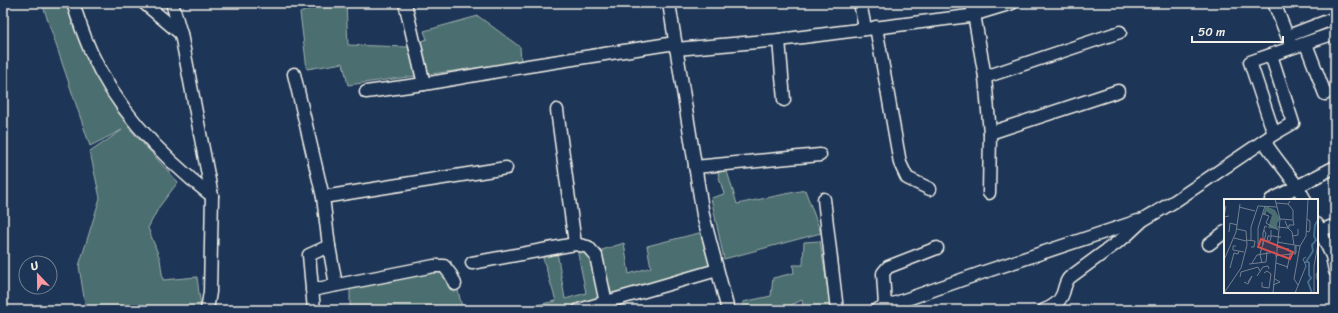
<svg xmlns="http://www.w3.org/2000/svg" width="1338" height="313" font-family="Sriracha,sans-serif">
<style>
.green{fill:#4b6e70;stroke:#a0b0ac}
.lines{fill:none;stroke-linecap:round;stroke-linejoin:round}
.minor-casing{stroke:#f4f1e8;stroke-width:15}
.minor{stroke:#1d3557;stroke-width:12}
.inset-river{fill:none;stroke:#456d8d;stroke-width:2}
.inset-road{fill:none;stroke:#738091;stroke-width:1}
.view{fill:#dc504e;fill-opacity:0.15;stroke:#dc504e;stroke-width:2}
.inset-edge{fill:none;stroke:#f4f1e8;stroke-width:2}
</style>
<rect width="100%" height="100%" fill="#1d3557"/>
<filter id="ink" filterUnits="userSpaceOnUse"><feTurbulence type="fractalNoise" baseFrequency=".025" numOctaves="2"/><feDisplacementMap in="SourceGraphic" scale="8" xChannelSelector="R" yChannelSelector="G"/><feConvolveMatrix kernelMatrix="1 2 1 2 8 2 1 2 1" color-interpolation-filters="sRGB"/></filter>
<g filter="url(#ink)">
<g class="green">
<polygon points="42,3 73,3 133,124 128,127 178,182 159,207 148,228 160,259 163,280 197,277 201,309 86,310 79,266 100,198 90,152 122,130 90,146"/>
<polygon points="322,3 346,3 348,45 407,47 427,39 424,31 478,16 520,47 521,62 348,85 343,63 307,69 300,13"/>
<polygon points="726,168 737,204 805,190 821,233 724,259 711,198 724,194 718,174"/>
<polygon points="711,230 719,265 610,294 602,250 624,243 629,274 651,267 647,246"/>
<polygon points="820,241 831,310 804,310 802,300 787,307 787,310 742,310 743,302 771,296 773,278 794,273 793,265 803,265 804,242"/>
<polygon points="588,248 600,301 563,310 513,310 556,301 542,255 557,252 565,299 586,293 577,249"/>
<polygon points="451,261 462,307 442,310 350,310 350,287"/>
</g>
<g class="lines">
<g class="minor-casing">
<g id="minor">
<path d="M73,3C78,19 84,36 91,52C116,109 163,158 212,196"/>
<polyline points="144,3 181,34"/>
<polyline points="172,3 181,34 212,196 210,292 207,310"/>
<polyline points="405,3 424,84"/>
<polyline points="669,3 703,215 728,310"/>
<polyline points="860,3 865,28"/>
<polyline points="972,3 985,77 990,133 989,193"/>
<polyline points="1274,3 1290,43"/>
<polyline points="876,27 900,163 907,178 930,189"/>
<polyline points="1288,36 1335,18"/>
<polyline points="779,40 784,100"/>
<polyline points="1306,44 1325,94"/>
<polyline points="676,49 779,40 969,16 1012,3"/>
<polyline points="294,74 323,197 329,246 309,255 314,310"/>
<polyline points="985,77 1120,32"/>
<polyline points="366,92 424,84 528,66 675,43"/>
<polyline points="557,110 575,244"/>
<polyline points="990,133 1118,91"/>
<polyline points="1274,134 1250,62 1335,33"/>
<path d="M1264,141C1277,162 1294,178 1305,200"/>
<polyline points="695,167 820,155"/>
<polyline points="323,197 506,168"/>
<polyline points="824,199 837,310"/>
<polyline points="1271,200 1335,167"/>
<polyline points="1317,224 1332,256 1335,271"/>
<polyline points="1320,231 1335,225"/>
<polyline points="1209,244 1225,232"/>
<polyline points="329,246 336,285"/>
<polyline points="472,263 575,244 588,247 596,256 606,303"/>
<polyline points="312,290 434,266 444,266 451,275 455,284"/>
<polyline points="885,306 883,273 888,267 937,248"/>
<polyline points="579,310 717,270"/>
<polyline points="876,310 984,272 1138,221"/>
<path d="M1044,310C1053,307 1060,302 1063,293C1065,287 1065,283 1069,278L1126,236L1143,220L1175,201L1274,134L1293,123L1271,55"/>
</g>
</g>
<use href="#minor" class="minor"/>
</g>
</g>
<g transform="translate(1224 199)">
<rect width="94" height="94" fill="#1d3557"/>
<path d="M42,7L51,11L56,20L53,25L54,30L44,29L48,16L42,12V15H39Z" fill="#4b6e70"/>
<path class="inset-river" d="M85,63H82L89,52L88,46L92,41L90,37L91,26L94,21M85,63V76L87,79L84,83L88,94"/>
<path class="inset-road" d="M51,0L56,20M52,4L64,5L66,2M64,5L69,11V21M2,7L0,18L5,17M15,8L31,12M39,15L45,17L42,24L54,31M56,20L69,21L70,26H65V29M54,28L64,29L61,22M64,29L68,33L70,46M47,31V38L46,42H43L44,37H49L54,38H57M82,32L85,33L86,30V22L83,20M5,33L6,24L13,26M68,37L74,36V30M10,39L22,42M22,41L31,42L30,48H27M27,41V28L34,7L53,8M53,43L76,47M34,45V29L41,7M39,46V34L41,27L43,28M12,47H9V51L20,53M52,48L65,50M66,56V54H72V47H71V56M51,57L67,55M0,61L12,33L16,5M28,64L33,56L51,53M38,64L36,55L42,35L40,31M52,64L64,68M25,65L42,63L43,53M6,69L10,54L14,55L15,52M63,70L66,56M94,72L92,76L94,84M33,77L39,68L44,67L45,70M16,78L17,73L34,68L36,72M20,83L24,85L28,77L24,83M38,83V88L45,89L47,75L43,72L40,74M49,86L56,83L51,80M74,86L70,80L76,47L82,37L84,0M0,94L17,69L23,46L22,32L13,30M49,94L56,20M71,94L82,67L79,60L82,58M90,94V67L94,45"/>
<path class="view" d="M37,40L69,53L66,60L34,48Z"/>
<rect width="94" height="94" class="inset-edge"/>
</g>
<rect width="1338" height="313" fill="none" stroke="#1d3557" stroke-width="16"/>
<rect x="8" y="8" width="1322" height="297" fill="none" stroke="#f4f1e8" stroke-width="1.5" filter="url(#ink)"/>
<g transform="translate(38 275) rotate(338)"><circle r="19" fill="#1d3557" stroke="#738091"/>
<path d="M0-3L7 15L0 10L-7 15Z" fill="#ff9aa2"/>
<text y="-6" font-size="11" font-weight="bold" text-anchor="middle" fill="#f4f1e8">U</text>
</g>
<path d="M1192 36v6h91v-6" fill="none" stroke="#f4f1e8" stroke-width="2"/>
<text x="1198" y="36" font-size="12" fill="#f4f1e8" stroke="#1d3557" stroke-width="3" paint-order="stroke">50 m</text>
</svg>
